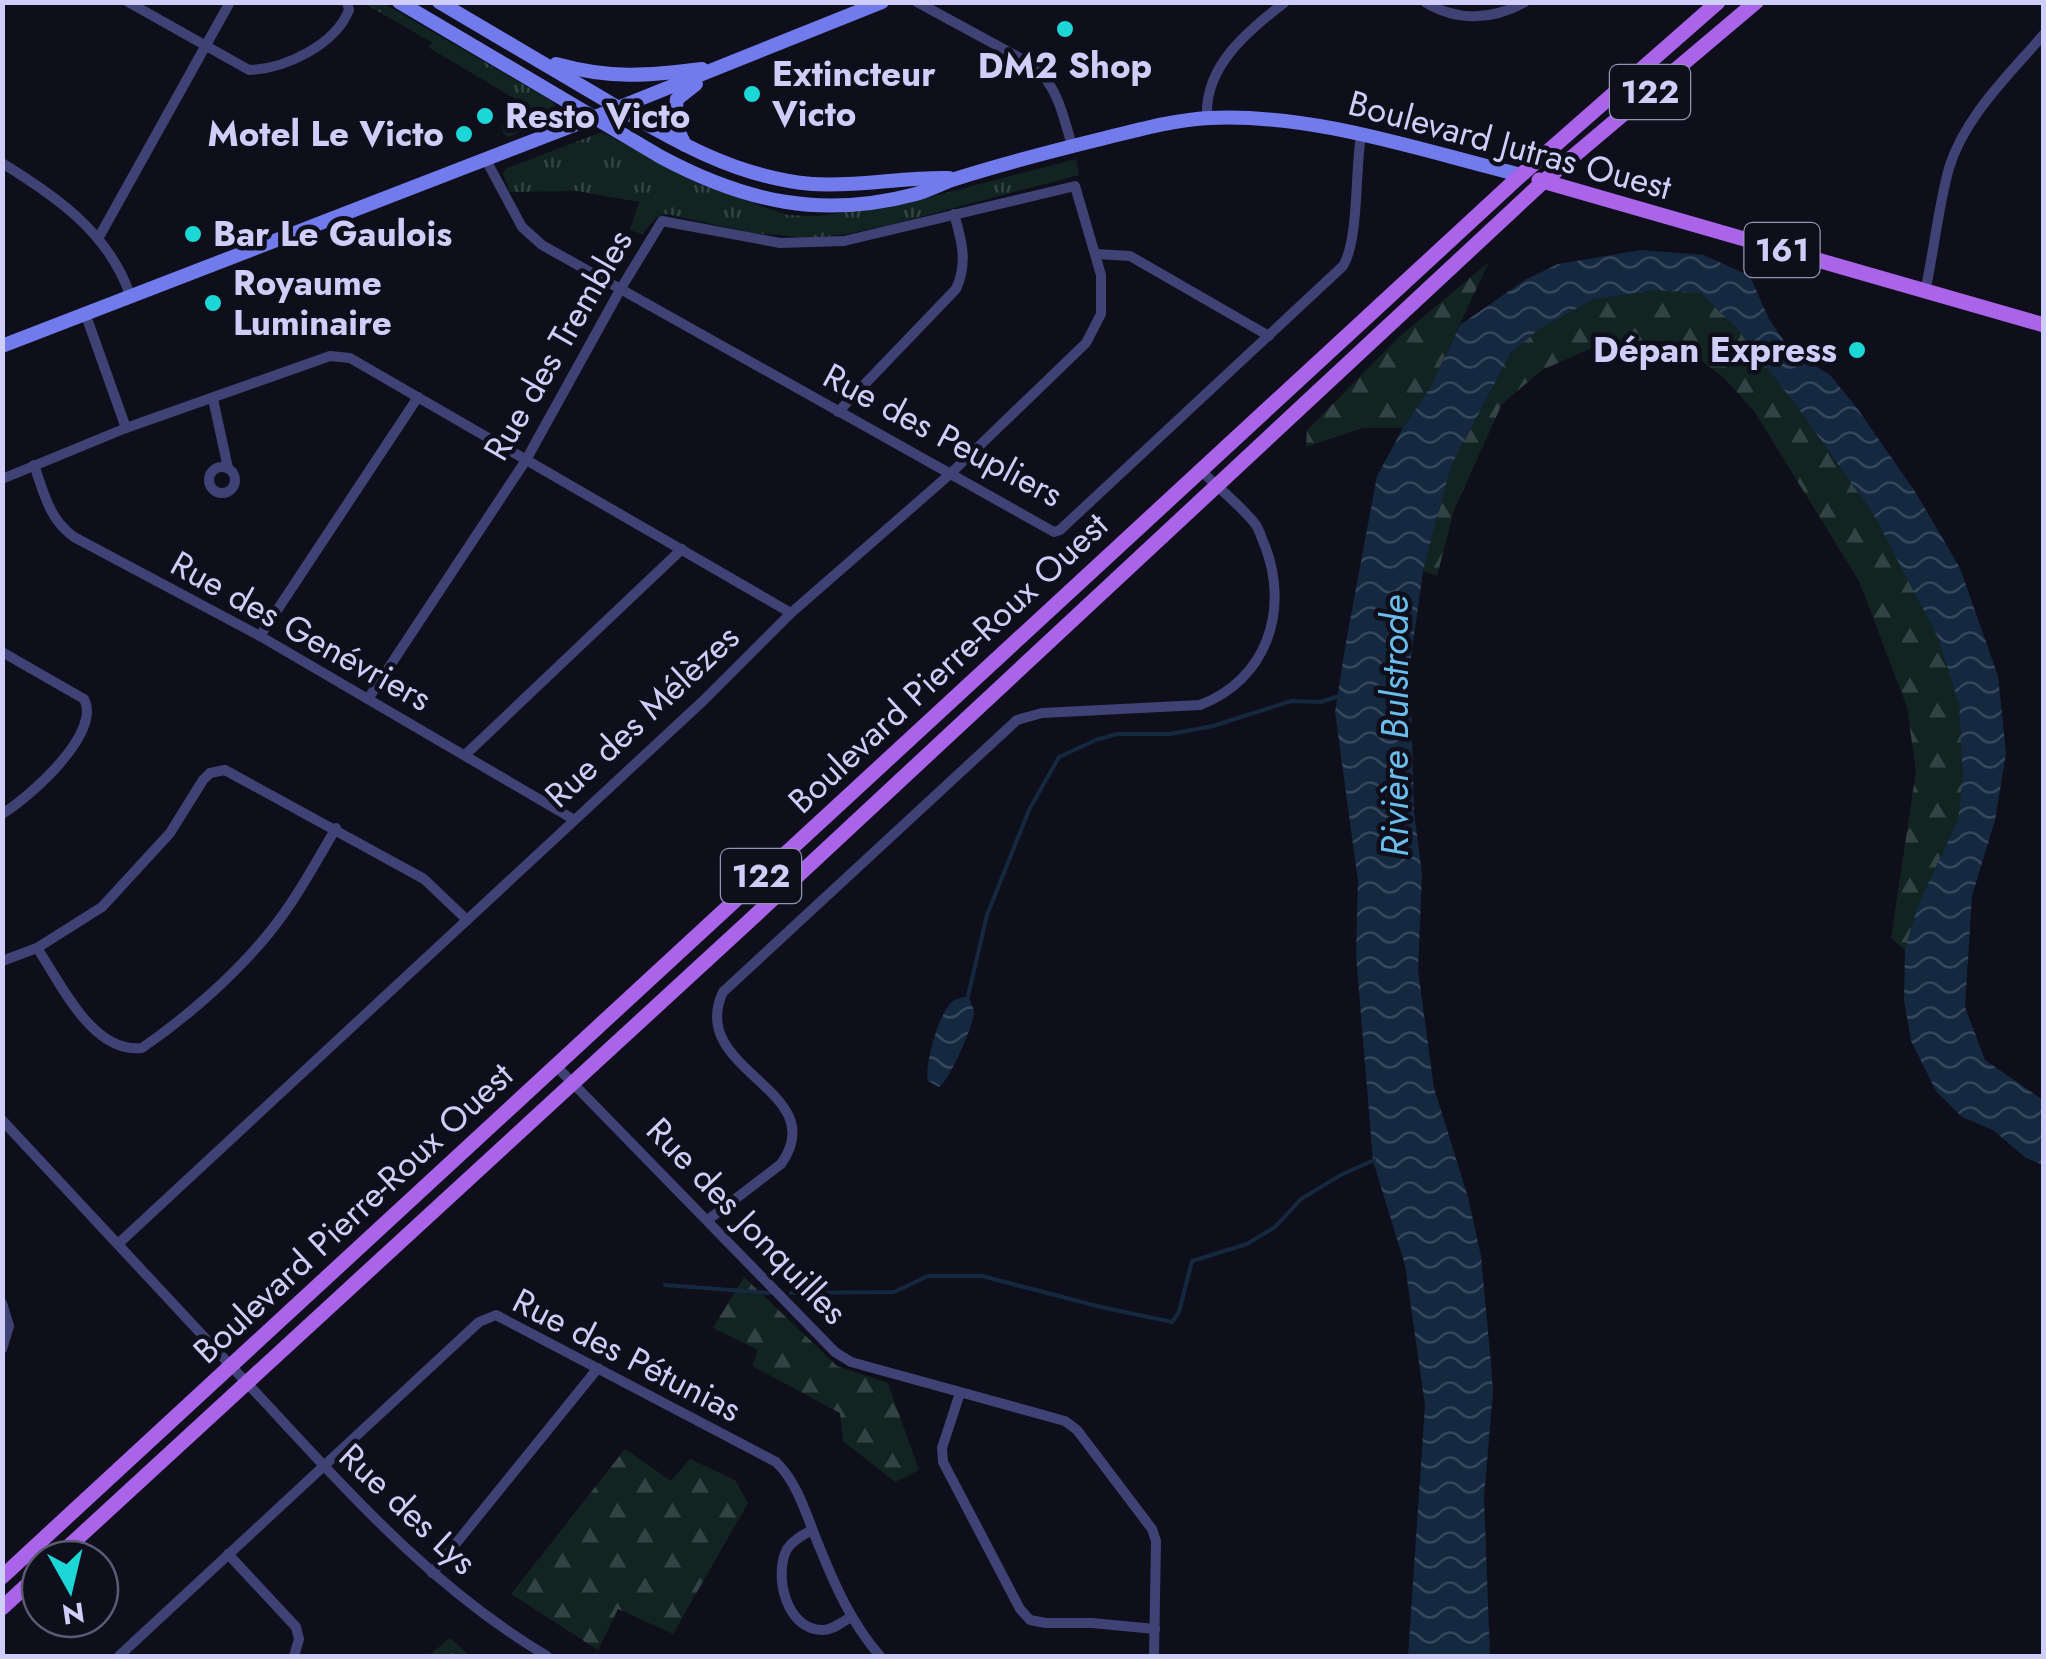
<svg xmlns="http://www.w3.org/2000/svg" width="2046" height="1659" font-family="Jost,sans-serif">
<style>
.grass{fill:url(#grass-tufts)}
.forest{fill:url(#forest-firs)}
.water{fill:url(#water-waves)}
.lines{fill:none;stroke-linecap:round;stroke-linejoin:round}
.stream{stroke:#14293f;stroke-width:4}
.street{stroke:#3f4274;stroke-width:10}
.secondary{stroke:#727bec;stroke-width:14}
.primary{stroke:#aa64ea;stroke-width:15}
.poi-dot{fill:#1dd6d6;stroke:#0f0e1b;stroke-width:4}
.labels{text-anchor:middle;stroke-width:9;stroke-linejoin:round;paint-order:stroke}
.shield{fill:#0f0e1b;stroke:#9594b6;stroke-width:2.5}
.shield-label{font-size:32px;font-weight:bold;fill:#cfcef8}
.poi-label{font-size:35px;font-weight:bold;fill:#cfcef8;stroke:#0f0e1b;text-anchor:start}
.street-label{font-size:35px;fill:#cfcef8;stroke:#0f0e1b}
.water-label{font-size:38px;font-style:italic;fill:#6abceb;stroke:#0f0e1b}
</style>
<defs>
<pattern id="grass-tufts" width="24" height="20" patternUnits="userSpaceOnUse" patternTransform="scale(2.5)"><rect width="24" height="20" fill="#122422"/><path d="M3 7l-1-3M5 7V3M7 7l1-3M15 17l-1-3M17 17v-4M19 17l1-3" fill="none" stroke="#334343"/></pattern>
<pattern id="forest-firs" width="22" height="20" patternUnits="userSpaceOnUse" patternTransform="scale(2.5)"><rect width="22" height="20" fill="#122422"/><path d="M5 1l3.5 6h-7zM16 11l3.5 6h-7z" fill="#334343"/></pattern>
<pattern id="water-waves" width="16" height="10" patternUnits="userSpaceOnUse" patternTransform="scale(2.5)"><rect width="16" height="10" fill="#14293f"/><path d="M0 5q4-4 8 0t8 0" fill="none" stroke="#35475c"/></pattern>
</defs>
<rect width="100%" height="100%" fill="#0f0e1b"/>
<g class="grass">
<polygon points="355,3 383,3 553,102 558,111 555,117 508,137 503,133 502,125 516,121 517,109 509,107 514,98 428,47 433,43 369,6"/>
<polygon points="602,132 699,184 787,215 818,216 903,204 1076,159 1079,175 893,224 847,234 810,238 753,233 667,214 657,217 642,234 630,230 639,202 577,191 510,192 503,174 505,169"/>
</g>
<g class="forest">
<polygon points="1489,262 1430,388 1403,428 1362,428 1306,447 1307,430 1400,336"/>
<polygon points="1654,290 1700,293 1736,327 1801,412 1874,515 1938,638 1959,704 1963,780 1958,820 1918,905 1905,950 1891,938 1916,771 1907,707 1859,581 1754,411 1722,376 1690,352 1661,341 1629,341 1592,348 1542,370 1502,404 1454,510 1437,576 1423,571 1451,466 1512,352 1538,330 1592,300"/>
<polygon points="744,1277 837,1366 888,1383 919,1470 895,1482 843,1441 840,1413 752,1366 758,1350 713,1328"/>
<polygon points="625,1449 671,1481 690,1459 735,1480 748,1503 673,1634 618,1609 598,1650 511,1594"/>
<polygon points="450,1638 470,1656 428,1656"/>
</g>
<g class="water">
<polygon points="1641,250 1704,255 1750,276 1769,319 1790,350 1830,375 1857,408 1916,493 1960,568 1998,676 2006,753 1995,820 1972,896 1965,1007 1985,1060 2043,1100 2043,1165 2026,1158 1993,1130 1962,1117 1936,1091 1911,1041 1904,1000 1905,950 1918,905 1958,820 1963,780 1959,704 1938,638 1874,515 1801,412 1736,327 1700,293 1654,290 1592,300 1538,330 1511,353 1451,466 1423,571 1410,665 1414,812 1422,874 1418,970 1434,1088 1468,1197 1481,1256 1491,1364 1493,1392 1484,1497 1490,1656 1408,1656 1425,1405 1405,1265 1373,1161 1356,954 1358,881 1335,712 1346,642 1377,476 1403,428 1430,388 1460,325 1525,280 1558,264"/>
<path d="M968,996C969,997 974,1010 974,1012C974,1025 949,1081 939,1087L928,1081C924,1065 939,1012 953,1001C956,999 964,997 968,996Z"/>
</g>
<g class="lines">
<g class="stream">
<polyline points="968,996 987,915 1029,810 1059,757 1096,740 1117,734 1170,734 1213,726 1291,701 1321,702 1342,695"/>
<polyline points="665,1285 769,1293"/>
<polyline points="791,1293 894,1292 928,1276 982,1276 1101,1307 1172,1322 1179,1312 1192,1261 1247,1244 1275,1227 1301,1199 1341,1175 1374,1160"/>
</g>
<g class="street">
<path d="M128,2L249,70C285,69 335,45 349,10L347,2"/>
<path d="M917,2L1033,65C1058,87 1063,115 1072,146"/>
<path d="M1425,2C1457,22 1493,20 1525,2"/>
<path d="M1207,118C1204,66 1247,32 1285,2"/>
<path d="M486,160L522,227L542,245L1054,532L1060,530L1343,266C1359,240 1355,170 1361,135"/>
<path d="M2,163C56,196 109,233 130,295"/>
<polyline points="99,237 230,2"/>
<polyline points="1096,254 1130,256 1269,336"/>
<path d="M1925,292C1934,251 1938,208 1949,168C1965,116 2009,75 2044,34"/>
<polyline points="85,313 126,428"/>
<polyline points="213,399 228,468"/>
<path d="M838,412L956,289C968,263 962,241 954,214"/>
<path d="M34,465C44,493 49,519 74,537L260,636L573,819"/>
<circle cx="222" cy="480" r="13"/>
<polyline points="2,479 126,428 330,356 350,358 791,613"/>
<polyline points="260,636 418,397"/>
<path d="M2,652L84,699C102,733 30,797 2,814"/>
<polyline points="465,755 682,549"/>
<path d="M37,948C61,983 92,1054 142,1048C187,1017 234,976 269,933C295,901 315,864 336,828"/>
<polyline points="2,961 37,948 102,907 170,833 203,780 210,773 225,770 424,879 467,920"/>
<polyline points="557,1067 835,1352 851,1362 1065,1421 1077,1430 1152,1529 1156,1541 1154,1656"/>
<path d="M2,1120C84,1207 164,1295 246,1382C340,1482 427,1585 547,1656"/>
<path d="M709,1219L781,1164C834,1090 686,1071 723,992L1017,720L1042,713L1200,705C1266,680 1290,611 1265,546C1262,540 1260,531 1256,525C1241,505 1218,489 1201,470"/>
<polyline points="118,1244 704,700 791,613 949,475 1086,343 1101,314 1101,275 1075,186 844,241 780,243 662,221 620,290 526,460 368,699"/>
<polyline points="2,1303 9,1326 2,1349"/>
<polyline points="960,1393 942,1448 943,1462 1020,1609 1030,1620 1046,1623 1092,1623 1155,1629"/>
<path d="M812,1530C803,1535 793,1540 787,1549C773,1576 787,1631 823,1630C833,1630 842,1622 851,1617"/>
<polyline points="228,1554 296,1627 299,1639 294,1656"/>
<polyline points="432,1573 598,1368"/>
<path d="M119,1656L479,1322L496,1315L776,1462C799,1484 807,1518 819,1546C835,1586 852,1624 880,1656"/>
</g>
<g class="secondary">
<path d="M399,2L661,157C745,202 822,219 916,194C930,190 944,182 958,178C1006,163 1056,150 1105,138C1138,130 1174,120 1209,118C1314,113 1419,150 1521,175"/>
<path d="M439,2C489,32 540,61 590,91C660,132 729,177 812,184C858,187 903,177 949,178"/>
<path d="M556,64C610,79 647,76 702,69"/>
<polyline points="685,145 674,122 677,99 696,84"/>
<polyline points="2,346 595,117 882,2"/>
</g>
<g class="primary">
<polyline points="1539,180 2044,325"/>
<polyline points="55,1559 747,923 1544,181 1756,2"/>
<polyline points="2,1577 1521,175 1718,2"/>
<polyline points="2,1608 40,1573"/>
</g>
</g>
<g class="poi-dot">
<circle cx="1065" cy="29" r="10"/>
<circle cx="752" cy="94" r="10"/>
<circle cx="485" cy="116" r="10"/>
<circle cx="464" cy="134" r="10"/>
<circle cx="193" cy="234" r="10"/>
<circle cx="213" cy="303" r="10"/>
<circle cx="1857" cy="350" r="10"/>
</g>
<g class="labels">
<g class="shield">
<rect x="1610" y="65" width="80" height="54" rx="8"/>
<rect x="1744.5" y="223" width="75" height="54" rx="8"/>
<rect x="721" y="849" width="80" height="54" rx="8"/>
</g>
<g class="shield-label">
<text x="1650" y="103">122</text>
<text x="1782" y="261">161</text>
<text x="761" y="887">122</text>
</g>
<g class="poi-label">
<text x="1065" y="78" text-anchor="middle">DM2 Shop</text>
<text x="772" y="86">Extincteur<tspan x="772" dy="40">Victo</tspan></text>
<text x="505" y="128">Resto Victo</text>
<text x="444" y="146" text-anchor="end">Motel Le Victo</text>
<text x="213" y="246">Bar Le Gaulois</text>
<text x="233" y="295">Royaume<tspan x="233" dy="40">Luminaire</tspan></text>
<text x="1837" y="362" text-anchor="end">Dépan Express</text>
</g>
<g class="street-label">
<text transform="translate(1510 145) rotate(15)" y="12">Boulevard Jutras Ouest</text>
<text transform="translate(558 345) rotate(-60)" y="12">Rue des Trembles</text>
<text transform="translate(943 435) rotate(28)" y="12">Rue des Peupliers</text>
<text transform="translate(301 631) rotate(29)" y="12">Rue des Genévriers</text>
<text transform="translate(948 663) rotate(-43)" y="12">Boulevard Pierre-Roux Ouest</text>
<text transform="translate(642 716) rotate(-43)" y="12">Rue des Mélèzes</text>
<text transform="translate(353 1213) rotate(-43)" y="12">Boulevard Pierre-Roux Ouest</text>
<text transform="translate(747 1221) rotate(46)" y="12">Rue des Jonquilles</text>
<text transform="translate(627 1355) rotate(27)" y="12">Rue des Pétunias</text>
<text transform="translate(408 1509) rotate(43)" y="12">Rue des Lys</text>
</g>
<g class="water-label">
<text transform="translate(1395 726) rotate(-90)" y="13">Rivière Bulstrode</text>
</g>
</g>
<rect width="2046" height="1659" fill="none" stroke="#cfcef8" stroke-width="10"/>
<g transform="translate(70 1589) rotate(172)"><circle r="48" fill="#0f0e1b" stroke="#5c5b73" stroke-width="2.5"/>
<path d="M0-8L18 38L0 25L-18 38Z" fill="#1dd6d6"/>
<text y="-15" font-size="28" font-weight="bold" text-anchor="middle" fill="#cfcef8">N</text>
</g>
</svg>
